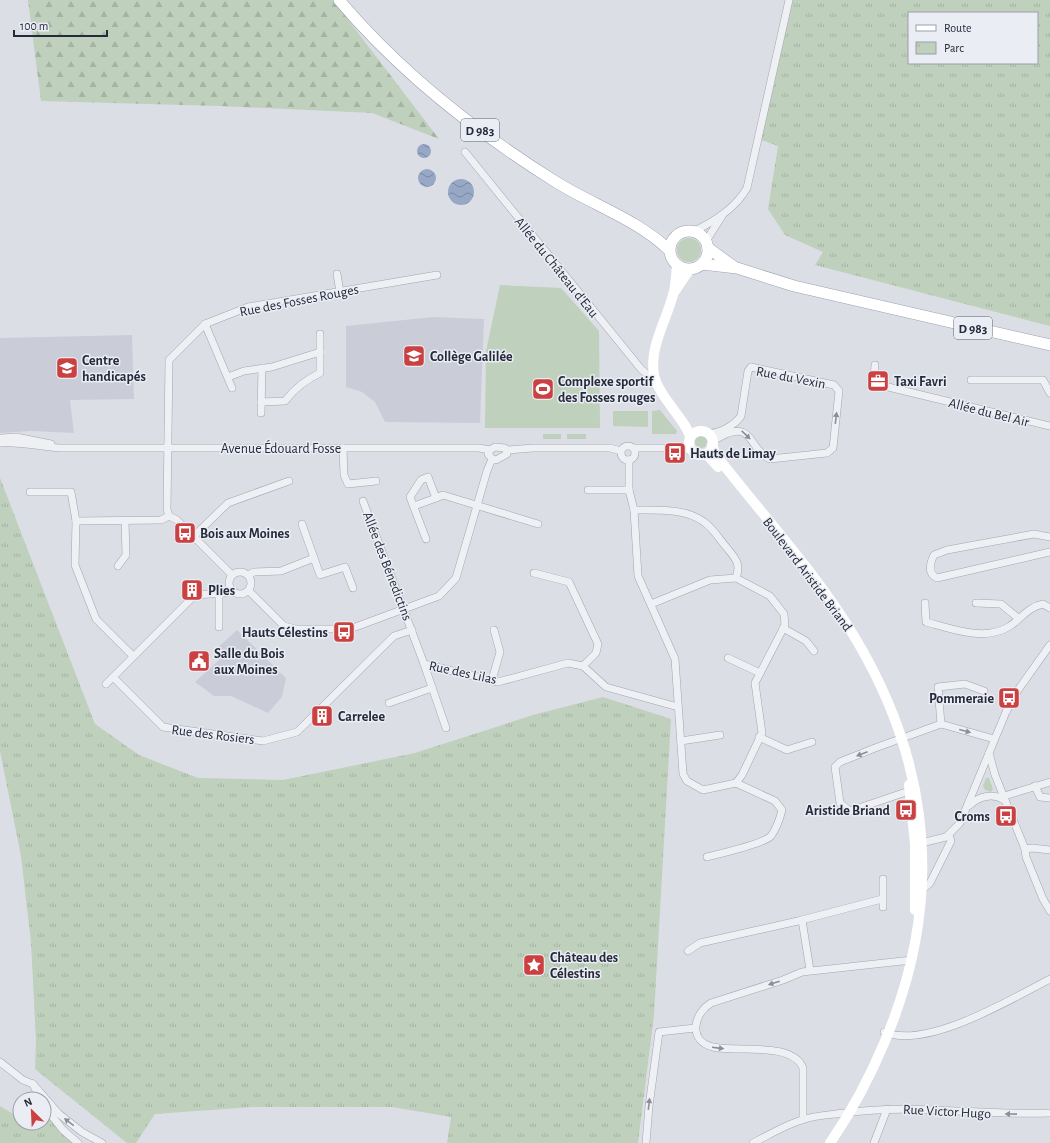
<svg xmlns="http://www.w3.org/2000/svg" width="1050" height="1143" font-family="'Alegreya Sans',sans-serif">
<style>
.built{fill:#cacdd8}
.grass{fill:#bfd0bd}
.forest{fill:url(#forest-firs)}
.park{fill:url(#park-tufts);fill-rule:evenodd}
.water{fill:url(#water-waves)}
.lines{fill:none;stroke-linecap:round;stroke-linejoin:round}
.minor-casing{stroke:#a2a5b0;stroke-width:8}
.primary-casing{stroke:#9ba1b1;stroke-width:12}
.minor{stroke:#eef0f4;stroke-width:7}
.secondary{stroke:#fff;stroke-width:10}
.primary{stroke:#fff;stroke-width:11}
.oneway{fill:#8a8e98}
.labels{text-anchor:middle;stroke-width:3;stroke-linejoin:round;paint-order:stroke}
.shield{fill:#ebedf4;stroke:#616573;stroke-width:1}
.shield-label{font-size:13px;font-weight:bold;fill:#262b3c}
.street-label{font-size:14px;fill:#262b3c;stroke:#ebedf4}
.poi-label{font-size:14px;font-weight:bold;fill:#262b3c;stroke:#ebedf4;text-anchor:start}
</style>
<defs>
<pattern id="forest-firs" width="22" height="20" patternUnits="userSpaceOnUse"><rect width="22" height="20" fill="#bfd0bd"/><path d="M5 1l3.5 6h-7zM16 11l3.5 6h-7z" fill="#a4b3a3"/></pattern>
<pattern id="park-tufts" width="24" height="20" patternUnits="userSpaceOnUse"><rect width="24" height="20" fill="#bfd0bd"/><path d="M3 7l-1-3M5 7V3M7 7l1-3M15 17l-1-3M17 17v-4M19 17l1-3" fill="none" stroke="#a4b3a3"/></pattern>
<pattern id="water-waves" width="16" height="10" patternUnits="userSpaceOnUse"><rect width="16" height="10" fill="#97a7c6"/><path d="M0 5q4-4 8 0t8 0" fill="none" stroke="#7b88a2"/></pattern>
</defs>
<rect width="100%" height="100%" fill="#dcdee6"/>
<g class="built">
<polygon points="433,317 484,319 480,423 385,422 375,402 362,392 346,387 346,326"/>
<polygon points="132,335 134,399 70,400 74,433 31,431 0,433 0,338"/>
<polygon points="237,630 286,678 282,697 268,713 231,696 214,696 195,682 219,660 213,652"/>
</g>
<g class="grass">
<circle cx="689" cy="250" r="12"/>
<polygon points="500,285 561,288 599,331 600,428 485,428 486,351"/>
<polygon points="660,410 677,431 676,434 652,434 652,411"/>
<polygon points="613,411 648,411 648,427 613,426"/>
<rect x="543" y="434" width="18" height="5"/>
<rect x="567" y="434" width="19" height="5"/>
<circle cx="701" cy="442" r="6"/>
<polygon points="986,778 989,778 993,789 991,792 985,790 983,786"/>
</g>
<polygon class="forest" points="28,0 333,0 439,139 372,113 220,106 41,101"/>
<g class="park">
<path d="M792,0H1050V326L815,265L823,252L785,235L768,209L778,146L761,140ZM909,13H1037V63H909Z"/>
<polygon points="0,478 95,724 139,755 198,778 283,780 415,753 533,715 603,697 671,719 654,1015 638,1143 447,1143 451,1117 392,1107 252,1107 155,1114 136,1143 127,1143 35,1069 36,1041 31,942 21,856 0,751"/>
<polygon points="0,1106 20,1118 20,1123 28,1123 35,1127 39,1123 44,1123 44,1118 47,1115 74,1143 0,1143"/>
</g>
<g class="water">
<circle cx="424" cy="151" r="7"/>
<circle cx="427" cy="178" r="9"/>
<circle cx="461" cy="192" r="13"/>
</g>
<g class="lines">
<g class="minor-casing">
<g id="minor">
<polyline points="465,152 641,369 648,375 654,375"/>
<path d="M692,232C714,222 735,209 747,188L789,0"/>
<polyline points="706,241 722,216"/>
<polyline points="337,274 340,292"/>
<polyline points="205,324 232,388"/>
<polyline points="320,334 320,352"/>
<polyline points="875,365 874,378 880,385 1050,426"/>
<path d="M228,377L244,371L272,367L320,352V373C305,380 295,388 285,401L261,402"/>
<polyline points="971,380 1043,380 1050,393"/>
<polyline points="261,413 262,368"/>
<path d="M708,433C719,434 735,425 741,416L748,371L751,367L834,385L839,391L833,448L827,453L770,459C750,451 753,422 726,434C721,437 716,438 712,442"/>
<polyline points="2,438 16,437 51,444"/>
<path d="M0,443C20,441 40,447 60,448H479L490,450"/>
<circle cx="628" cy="453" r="7"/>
<polygon points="495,447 505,448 507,454 496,460 492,459 488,454 490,450"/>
<polyline points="343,448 344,475 348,484 376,481"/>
<polyline points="634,448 676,448 692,451"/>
<polyline points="507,450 533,448 610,448 621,451"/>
<polyline points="629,460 629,490 634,510 638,576 675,659 683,774 687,781 703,790 736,783"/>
<polyline points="588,490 629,490"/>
<polyline points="30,492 71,492 76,521 75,565 96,619 133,656"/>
<polyline points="363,501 424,664 498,682 568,663 583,666 606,687 678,707"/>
<polyline points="414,506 436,498"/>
<path d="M634,510C656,510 686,508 704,522C713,528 720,540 727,548C736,559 741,564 736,578L770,596L784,614L785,625L755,683L762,733L742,775L736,783"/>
<polyline points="76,521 161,520 169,516"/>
<polyline points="302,524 320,575 345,567 353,588"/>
<polyline points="194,536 228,503 289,481"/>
<path d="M1050,537L1034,534L947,550L934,555C930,563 927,573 937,578L1050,552"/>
<polyline points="426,539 410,497 421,480 428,477 436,498 443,495 538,524"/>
<polyline points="118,566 126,555 125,521"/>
<circle cx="240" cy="583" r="11"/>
<polyline points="534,573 569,582 598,644 596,653 583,666"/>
<polyline points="232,575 177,520 169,516 167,509 169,360 205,324 248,307 437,275"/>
<polyline points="248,575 254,572 281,571 314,558"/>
<polyline points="232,591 225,593 195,595 113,677 163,727 263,741 297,732 394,636 412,630"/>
<polyline points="249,591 284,626 295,629 350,629 439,596 456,578 487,471 492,459"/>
<polyline points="219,593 219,627"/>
<path d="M925,603L926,622C952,629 985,642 1010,626C1022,618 1028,607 1043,604L1050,608"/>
<polyline points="976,603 1001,604 1018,618"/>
<polyline points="651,604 710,580 736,578"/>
<polyline points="783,628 806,641 814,651"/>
<polyline points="728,658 760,673"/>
<polyline points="424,664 446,728"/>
<polyline points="492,680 500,652 494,630"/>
<polyline points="106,684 113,677"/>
<polyline points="389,703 432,688"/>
<polyline points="941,724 938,687 965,684 984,691"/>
<polyline points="759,737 787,750 812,742"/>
<polyline points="681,741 720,735"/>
<polyline points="989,753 995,775 1025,849 1026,857 1043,899 1050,911"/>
<polyline points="1035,786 1040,797 1050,798"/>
<polyline points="909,791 850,811 840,803 835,767 840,762 875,748 941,724 994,739"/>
<polyline points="1001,797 1050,782"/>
<path d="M970,805C979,796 993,793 1004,800"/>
<polyline points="917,844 946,837 960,823 1006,712 1018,690 1050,645"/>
<polyline points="1025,849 1032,848 1050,850"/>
<path d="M707,857C719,854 764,844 771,836C776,829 780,818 782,810L775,801L736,783"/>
<polyline points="923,889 930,883 951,841 949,835"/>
<polyline points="883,907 883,879"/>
<polyline points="802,920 810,970"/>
<polyline points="688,951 700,943 798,921 882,899"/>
<path d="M884,1032C927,1050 1011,999 1050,979"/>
<polyline points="0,1062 23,1080 33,1084 40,1099"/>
<polyline points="33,1084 59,1114 82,1132 102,1143"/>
<polyline points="44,1106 63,1130 78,1143"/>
<path d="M803,1119V1068C792,1041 737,1053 713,1047C688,1041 693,1014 711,1003L783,980L802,972L912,960"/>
<polyline points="646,1143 649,1106 659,1032 695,1028"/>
<path d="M753,1143C769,1135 785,1125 802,1120C816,1115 830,1115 844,1113C912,1103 981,1116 1050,1113"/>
<polyline points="874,1143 887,1109"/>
</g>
</g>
<g class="primary-casing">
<g id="primary">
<path d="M339,0C400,72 476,132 556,182C593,205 638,220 669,250"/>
<circle cx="689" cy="250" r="19"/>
<polyline points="708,248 733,266"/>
<polyline points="702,264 737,268 794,286 1050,345"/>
</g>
</g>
<use href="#minor" class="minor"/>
<g class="secondary">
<path d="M677,265C676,275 676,285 673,295C666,321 649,348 654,375C659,398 689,423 690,438"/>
<polyline points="675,291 690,269"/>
<circle cx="701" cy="443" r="12"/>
<path d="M712,445L716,455C762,515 815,571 854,636C933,767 944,901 885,1041C870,1077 852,1111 830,1143"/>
<polyline points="701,454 708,456 718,467"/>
<polyline points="909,785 915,844 915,910"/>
</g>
<use href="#primary" class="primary"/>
</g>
<defs><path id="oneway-solid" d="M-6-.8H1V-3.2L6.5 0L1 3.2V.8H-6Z"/></defs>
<g class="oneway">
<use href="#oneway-solid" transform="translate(836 418) rotate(-83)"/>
<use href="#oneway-solid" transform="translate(746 435) rotate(44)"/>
<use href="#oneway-solid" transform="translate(965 731) rotate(15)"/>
<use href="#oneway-solid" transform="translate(862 754) rotate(159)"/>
<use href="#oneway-solid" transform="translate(774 983) rotate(163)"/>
<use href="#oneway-solid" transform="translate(718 1048) rotate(7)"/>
<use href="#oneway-solid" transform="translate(649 1104) rotate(-83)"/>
<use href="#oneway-solid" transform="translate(1011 1114) rotate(-179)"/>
<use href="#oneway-solid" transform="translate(69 1122) rotate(-142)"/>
</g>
<defs>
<g id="school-square" transform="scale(1.15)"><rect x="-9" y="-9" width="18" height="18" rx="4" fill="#cb4142" stroke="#ebedf4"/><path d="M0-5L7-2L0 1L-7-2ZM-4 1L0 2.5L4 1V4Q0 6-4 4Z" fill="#fff"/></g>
<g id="office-square" transform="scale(1.15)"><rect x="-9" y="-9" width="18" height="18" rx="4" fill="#cb4142" stroke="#ebedf4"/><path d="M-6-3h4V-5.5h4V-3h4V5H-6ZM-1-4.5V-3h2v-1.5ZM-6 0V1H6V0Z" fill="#fff"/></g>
<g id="stadium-square" transform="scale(1.15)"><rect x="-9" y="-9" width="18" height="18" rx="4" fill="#cb4142" stroke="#ebedf4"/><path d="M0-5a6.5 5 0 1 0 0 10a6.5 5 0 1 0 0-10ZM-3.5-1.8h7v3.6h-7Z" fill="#fff"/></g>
<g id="bus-square" transform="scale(1.15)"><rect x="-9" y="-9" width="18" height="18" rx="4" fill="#cb4142" stroke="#ebedf4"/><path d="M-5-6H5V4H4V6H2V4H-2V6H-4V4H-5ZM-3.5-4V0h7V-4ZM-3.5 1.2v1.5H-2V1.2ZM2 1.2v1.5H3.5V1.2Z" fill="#fff"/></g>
<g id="building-square" transform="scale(1.15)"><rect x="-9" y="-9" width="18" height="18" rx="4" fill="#cb4142" stroke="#ebedf4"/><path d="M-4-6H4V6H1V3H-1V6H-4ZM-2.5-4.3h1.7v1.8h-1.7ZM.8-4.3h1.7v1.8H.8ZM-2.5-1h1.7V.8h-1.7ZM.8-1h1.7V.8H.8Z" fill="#fff"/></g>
<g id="civic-square" transform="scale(1.15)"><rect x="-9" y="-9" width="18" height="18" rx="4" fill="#cb4142" stroke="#ebedf4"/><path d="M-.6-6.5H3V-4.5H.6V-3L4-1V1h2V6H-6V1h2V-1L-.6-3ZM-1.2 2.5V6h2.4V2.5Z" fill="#fff"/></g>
<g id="sight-square" transform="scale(1.15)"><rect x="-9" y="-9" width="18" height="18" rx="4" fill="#cb4142" stroke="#ebedf4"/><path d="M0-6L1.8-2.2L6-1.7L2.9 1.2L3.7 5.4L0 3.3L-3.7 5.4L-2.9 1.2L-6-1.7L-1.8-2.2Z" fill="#fff"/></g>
</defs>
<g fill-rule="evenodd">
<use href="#school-square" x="414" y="356"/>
<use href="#school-square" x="67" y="368"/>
<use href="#office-square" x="878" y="381"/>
<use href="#stadium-square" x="543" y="389"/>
<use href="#bus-square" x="675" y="453"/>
<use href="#bus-square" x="185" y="533"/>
<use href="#building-square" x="192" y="590"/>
<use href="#bus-square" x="344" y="632"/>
<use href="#civic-square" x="199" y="661"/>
<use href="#bus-square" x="1009" y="698"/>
<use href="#building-square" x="322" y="716"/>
<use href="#bus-square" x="906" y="810"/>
<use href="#bus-square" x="1006" y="816"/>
<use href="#sight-square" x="534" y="965"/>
</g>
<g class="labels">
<g class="shield">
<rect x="461" y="119" width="38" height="22" rx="3"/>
<rect x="954" y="317" width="38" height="22" rx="3"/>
</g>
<g class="shield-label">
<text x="480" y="135">D 983</text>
<text x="973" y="333">D 983</text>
</g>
<g class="street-label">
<text transform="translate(557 267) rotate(51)" y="5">Allée du Château d'Eau</text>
<text transform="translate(299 300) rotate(-11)" y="5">Rue des Fosses Rouges</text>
<text transform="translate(791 377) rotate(11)" y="5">Rue du Vexin</text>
<text transform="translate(989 412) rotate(14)" y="5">Allée du Bel Air</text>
<text x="281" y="453">Avenue Édouard Fosse</text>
<text transform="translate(388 566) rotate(69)" y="5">Allée des Bénedictins</text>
<text transform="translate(808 574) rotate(53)" y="5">Boulevard Aristide Briand</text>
<text transform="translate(463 672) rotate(12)" y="5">Rue des Lilas</text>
<text transform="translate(213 734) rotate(7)" y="5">Rue des Rosiers</text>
<text transform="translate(947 1111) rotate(3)" y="5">Rue Victor Hugo</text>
</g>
<g class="poi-label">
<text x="430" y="361">Collège Galilée</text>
<text x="82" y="365">Centre<tspan x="82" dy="16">handicapés</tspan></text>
<text x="558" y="386">Complexe sportif<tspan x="558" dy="16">des Fosses rouges</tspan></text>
<text x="894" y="386">Taxi Favri</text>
<text x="690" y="458">Hauts de Limay</text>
<text x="200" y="538">Bois aux Moines</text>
<text x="208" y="595">Plies</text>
<text x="328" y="637" text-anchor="end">Hauts Célestins</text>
<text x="214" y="658">Salle du Bois<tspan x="214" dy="16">aux Moines</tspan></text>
<text x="994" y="703" text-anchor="end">Pommeraie</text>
<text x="338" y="721">Carrelee</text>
<text x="890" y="815" text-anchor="end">Aristide Briand</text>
<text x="990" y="821" text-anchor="end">Croms</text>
<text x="550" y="962">Château des<tspan x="550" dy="16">Célestins</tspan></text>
</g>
</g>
<rect x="908" y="12" width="130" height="52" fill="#ebedf4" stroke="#9c9faa"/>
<rect x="916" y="25" width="20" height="6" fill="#ffffff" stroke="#9c9faa"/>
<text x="944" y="32" font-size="12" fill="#262b3c">Route</text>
<rect x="916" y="42" width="20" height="12" fill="url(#park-tufts)" stroke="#9c9faa"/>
<text x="944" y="52" font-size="12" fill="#262b3c">Parc</text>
<g transform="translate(32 1111) rotate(336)"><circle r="19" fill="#ebedf4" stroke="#9c9faa"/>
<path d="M0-3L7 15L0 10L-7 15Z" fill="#cb4142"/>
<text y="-6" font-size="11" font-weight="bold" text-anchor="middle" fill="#262b3c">N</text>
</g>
<path d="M14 30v6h93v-6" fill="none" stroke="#262b3c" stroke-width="2"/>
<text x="20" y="30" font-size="12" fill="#262b3c" stroke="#ebedf4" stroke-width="3" paint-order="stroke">100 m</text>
</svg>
